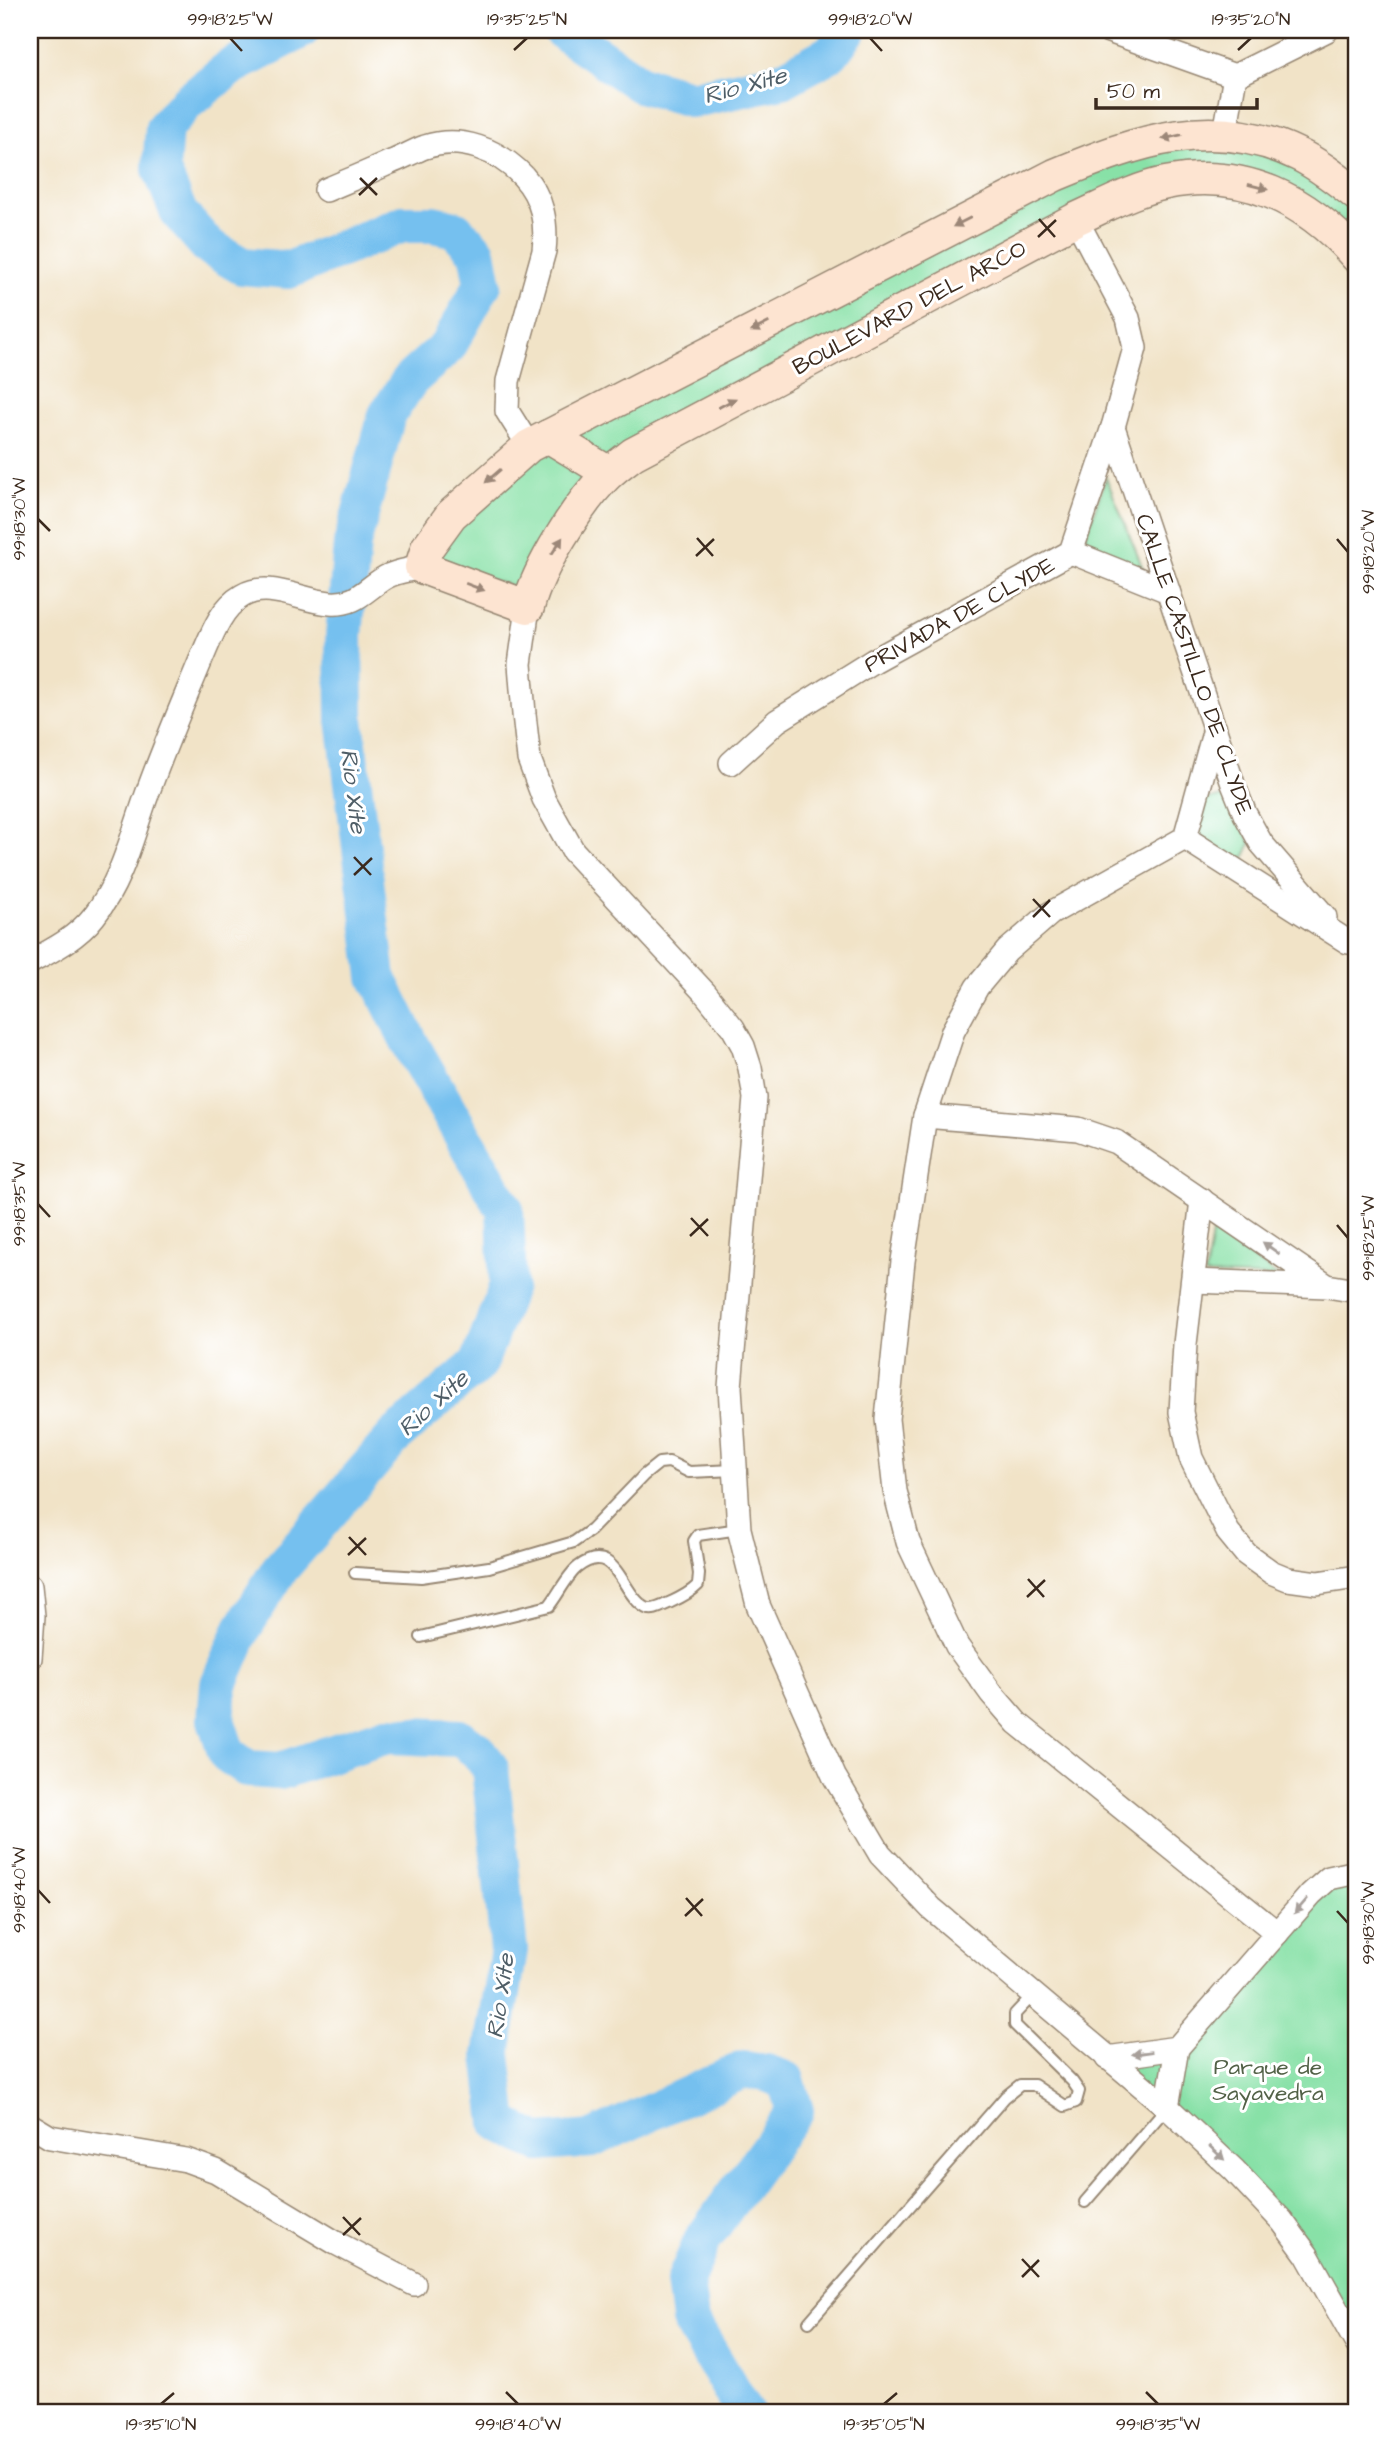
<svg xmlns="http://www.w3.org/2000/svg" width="1387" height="2443" font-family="'Architects Daughter',sans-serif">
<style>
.green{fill:#88e1a7;stroke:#628662;stroke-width:2}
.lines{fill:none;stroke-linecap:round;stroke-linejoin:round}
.river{stroke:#75c0ef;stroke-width:38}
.lane-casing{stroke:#968672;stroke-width:14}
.street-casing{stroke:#968672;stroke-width:26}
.secondary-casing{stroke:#968672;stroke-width:35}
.lane{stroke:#fff;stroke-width:10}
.street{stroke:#fff;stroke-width:23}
.secondary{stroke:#fde4d1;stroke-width:32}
.oneway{fill:#9c8778}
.oneway2{fill:#a79f9a}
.ticks{fill:none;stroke:#3b2a1e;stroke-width:2.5}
.labels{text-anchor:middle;stroke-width:6;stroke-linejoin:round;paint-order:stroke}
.street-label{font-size:23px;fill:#3b2a1e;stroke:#fff}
.park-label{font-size:23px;fill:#526147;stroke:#fff}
.water-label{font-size:24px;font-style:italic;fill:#4f5e67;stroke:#fff}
.neatline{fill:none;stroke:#3b2a1e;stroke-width:2.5}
.ticks-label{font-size:18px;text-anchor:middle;fill:#3b2a1e}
</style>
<rect width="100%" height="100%" fill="#fff"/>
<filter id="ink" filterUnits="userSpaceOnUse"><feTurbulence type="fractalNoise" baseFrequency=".0143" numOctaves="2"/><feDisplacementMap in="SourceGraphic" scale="14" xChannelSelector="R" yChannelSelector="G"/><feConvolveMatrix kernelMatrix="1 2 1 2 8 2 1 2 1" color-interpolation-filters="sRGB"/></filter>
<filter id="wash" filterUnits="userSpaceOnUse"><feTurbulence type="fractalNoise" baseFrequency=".00686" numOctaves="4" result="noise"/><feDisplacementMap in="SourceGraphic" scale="28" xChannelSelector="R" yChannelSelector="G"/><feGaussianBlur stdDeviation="1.57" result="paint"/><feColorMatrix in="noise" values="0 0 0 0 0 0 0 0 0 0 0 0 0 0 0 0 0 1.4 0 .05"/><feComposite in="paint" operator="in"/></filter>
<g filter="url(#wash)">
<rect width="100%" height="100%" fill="#f1e3c7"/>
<g class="green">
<polygon points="1225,133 1357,195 1357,257 1294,202 1164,183 633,454 532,592 422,560 492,476 1055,175"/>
<polygon points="1106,477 1146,576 1082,547"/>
<polygon points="1228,797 1251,843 1243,861 1235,865 1195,839 1204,799"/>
<polygon points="1213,1229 1279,1277 1205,1275"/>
<polygon points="1357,1872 1357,2344 1307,2255 1107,2058 1177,2048 1311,1894"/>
</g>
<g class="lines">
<g class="river">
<polyline points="301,30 231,67 187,102 164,128 161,169 179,213 208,246 242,266 289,270 403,224 433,224 455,229 477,252 483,284 448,346 410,380 387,415 352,544 344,636 345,719 377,977 412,1047 505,1210 508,1286 479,1363 396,1435 279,1570 243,1628 219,1684 216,1720 227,1754 248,1769 280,1771 387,1735 460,1738 478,1751 490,1768 509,1950 492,2055 500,2123 540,2143 592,2139 743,2070 766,2073 786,2080 795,2111 703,2239 685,2281 690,2320 745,2413"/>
<polyline points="561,30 640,84 693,99 782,80 831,53 848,30"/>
</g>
</g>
</g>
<g filter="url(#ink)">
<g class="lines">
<g class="lane-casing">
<g id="lane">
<polyline points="355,1573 421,1577 489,1567 574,1542 591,1530 644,1475 659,1463 669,1462 689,1472 735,1470"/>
<path d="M421,1637L549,1606C558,1595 568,1574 578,1567C616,1538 621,1595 646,1608C654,1612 663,1605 671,1602C682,1597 690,1593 698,1585L699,1574L694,1541L698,1535L739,1529"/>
<polyline points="1085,2202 1167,2107"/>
<polyline points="809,2322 1005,2097 1020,2085 1034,2085 1065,2106 1076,2102 1079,2091 1072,2081 1015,2025 1015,2014 1033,1995"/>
</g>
</g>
<g class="street-casing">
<g id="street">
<polyline points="1106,30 1235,76"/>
<polyline points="1225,133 1235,76 1327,30"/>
<path d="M326,190C347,181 369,172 391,162C402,158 414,151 425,147C461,135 498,150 523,176C543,198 547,223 544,251L508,381L507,411L529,446"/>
<polyline points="1113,427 1233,784 1245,814 1261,843 1325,917"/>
<polyline points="1071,552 1168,591"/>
<polyline points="528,607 520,664 524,714 529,759 544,799 573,851 705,993 733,1028 743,1046 750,1068 755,1098 730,1387 739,1529 758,1605 834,1776 880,1854 931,1908 1167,2107 1234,2170 1282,2221 1307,2255 1357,2344"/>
<polyline points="731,763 777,721 873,661 1071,552 1113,427 1135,348 1128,318 1076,219"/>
<polyline points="1185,838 1215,729"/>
<path d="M30,962C53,950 78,937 94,916C121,882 131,840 145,800C161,754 181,708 200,662C210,640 219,609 242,596C269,580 301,601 330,603C357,605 365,589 386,577C396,571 410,570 421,567"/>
<polyline points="925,1116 1078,1129 1116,1142 1327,1286 1357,1291"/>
<polyline points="1202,1200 1185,1344 1181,1412 1191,1458 1228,1532 1246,1554 1271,1572 1288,1579 1317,1583 1357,1577"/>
<polyline points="1193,1281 1327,1286"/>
<polyline points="30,1586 33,1616 30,1658"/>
<polyline points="1277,1933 1017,1723 991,1693 957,1646 908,1542 895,1491 887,1419 903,1261 925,1116 953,1031 977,987 1007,951 1051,913 1185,838 1348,942"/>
<polyline points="1107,2058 1177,2048 1311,1894 1329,1878 1357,1872"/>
<polyline points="1167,2107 1177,2048"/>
<polyline points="30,2125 50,2137 186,2160 216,2171 336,2243 414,2284"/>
</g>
</g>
<g class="secondary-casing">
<g id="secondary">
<path d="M1357,195C1339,181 1320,165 1299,155C1214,113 1137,141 1055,175L529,446L451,515L427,548L421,567L528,607C538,568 578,504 607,475C615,467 624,461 633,454L1076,219C1105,206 1135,189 1166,183C1243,167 1308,200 1357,257"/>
<polyline points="548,436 609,473"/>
</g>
</g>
<use href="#lane" class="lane"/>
<use href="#street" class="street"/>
<use href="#secondary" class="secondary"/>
</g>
<defs><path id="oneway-solid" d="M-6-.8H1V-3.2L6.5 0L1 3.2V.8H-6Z" transform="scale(1.75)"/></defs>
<g class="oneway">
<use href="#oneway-solid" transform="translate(1172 137) rotate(167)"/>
<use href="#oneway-solid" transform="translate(1258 187) rotate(15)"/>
<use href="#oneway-solid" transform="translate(962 222) rotate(153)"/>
<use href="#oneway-solid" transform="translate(760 327) rotate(153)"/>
<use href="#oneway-solid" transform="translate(727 403) rotate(-28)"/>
<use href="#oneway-solid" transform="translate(493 476) rotate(139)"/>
<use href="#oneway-solid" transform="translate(557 546) rotate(-57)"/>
<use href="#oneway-solid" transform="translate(475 587) rotate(21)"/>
</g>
<g class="oneway2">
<use href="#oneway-solid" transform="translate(1271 1248) rotate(-145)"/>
<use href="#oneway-solid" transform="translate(1301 1906) rotate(131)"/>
<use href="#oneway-solid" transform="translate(1142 2053) rotate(172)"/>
<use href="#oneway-solid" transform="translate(1217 2153) rotate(43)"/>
</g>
</g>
<path class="ticks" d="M230,38L242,51M870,38L882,51M514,50L527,38M1238,50L1251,38M360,178L377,195M359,195L377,178M1039,219L1055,237M1038,237L1056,220M38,519L50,531M697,538L713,556M1337,539L1348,552M696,556L714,539M354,857L371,875M354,875L372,858M1033,899L1050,917M1033,917L1050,900M38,1204L50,1217M691,1218L708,1236M1337,1225L1348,1238M690,1236L708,1219M349,1537L366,1555M348,1555L366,1538M1028,1579L1044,1597M1027,1597L1045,1580M38,1890L50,1903M686,1898L702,1916M1337,1911L1348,1923M685,1916L703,1899M343,2217L360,2235M343,2235L361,2218M1022,2259L1039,2277M1022,2277L1039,2260M506,2392L518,2404M1146,2392L1158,2404M161,2404L174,2393M884,2404L897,2393"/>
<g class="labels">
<g class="street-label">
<text transform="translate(909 307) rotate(-28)" y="8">BOULEVARD DEL ARCO</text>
<text transform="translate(959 614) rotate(-29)" y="8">PRIVADA DE CLYDE</text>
<text transform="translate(1195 664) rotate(71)" y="8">CALLE CASTILLO DE CLYDE</text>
</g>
<g class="park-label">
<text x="1268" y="2074">Parque de<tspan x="1268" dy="26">Sayavedra</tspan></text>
</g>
<g class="water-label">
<text transform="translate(745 85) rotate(-15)" y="8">Rio Xite</text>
<text transform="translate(354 791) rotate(83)" y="8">Rio Xite</text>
<text transform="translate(433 1403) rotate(-42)" y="8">Rio Xite</text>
<text transform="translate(500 1996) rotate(-82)" y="8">Rio Xite</text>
</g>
</g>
<rect width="1387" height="2443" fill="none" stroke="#fff" stroke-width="77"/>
<path d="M1096 98v10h161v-10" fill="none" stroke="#3b2a1e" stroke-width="3.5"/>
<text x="1107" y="98" font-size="21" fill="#3b2a1e" stroke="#ffffff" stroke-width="5" paint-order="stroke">50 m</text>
<rect x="38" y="38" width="1310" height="2366" class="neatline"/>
<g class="ticks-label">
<text x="230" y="25">99°18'25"W</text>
<text x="527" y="25">19°35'25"N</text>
<text x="870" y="25">99°18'20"W</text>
<text x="1251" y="25">19°35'20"N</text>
<text transform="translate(19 519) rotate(-90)" y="6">99°18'30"W</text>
<text transform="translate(1368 552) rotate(-90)" y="6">99°18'20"W</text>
<text transform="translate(19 1204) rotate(-90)" y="6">99°18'35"W</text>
<text transform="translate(1368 1238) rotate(-90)" y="6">99°18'25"W</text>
<text transform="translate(19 1890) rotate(-90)" y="6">99°18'40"W</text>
<text transform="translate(1368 1923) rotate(-90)" y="6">99°18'30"W</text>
<text x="161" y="2430">19°35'10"N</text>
<text x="518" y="2430">99°18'40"W</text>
<text x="884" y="2430">19°35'05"N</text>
<text x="1158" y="2430">99°18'35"W</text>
</g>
</svg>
